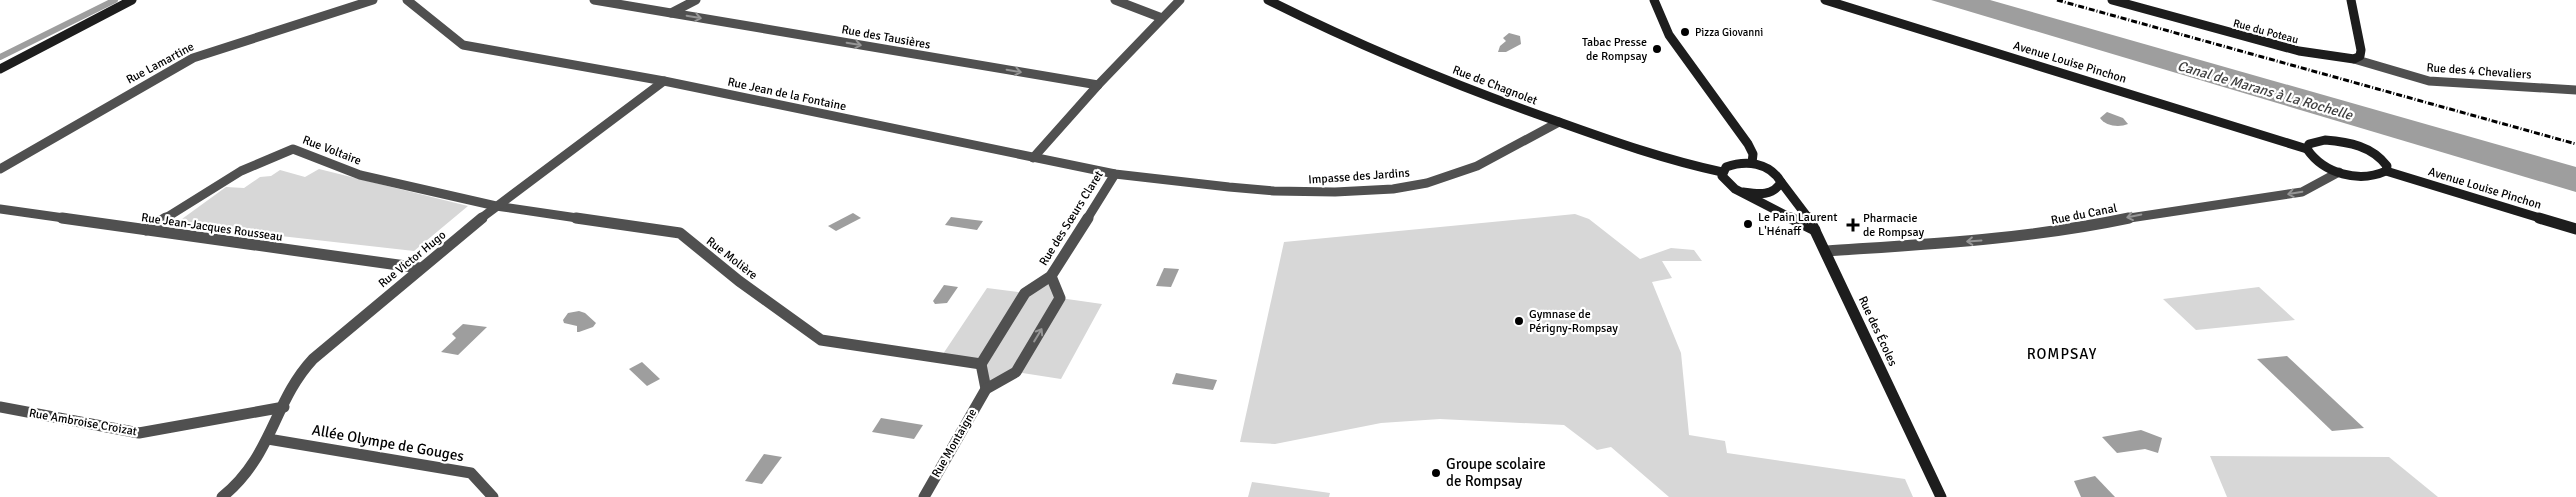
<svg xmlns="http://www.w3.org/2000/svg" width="2576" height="497" font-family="Signika,sans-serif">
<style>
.green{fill:#d7d7d7}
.water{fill:#9e9e9e}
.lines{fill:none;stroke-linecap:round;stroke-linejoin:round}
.stream{stroke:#9e9e9e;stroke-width:6}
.street-far1{stroke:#505050;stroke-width:9}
.street{stroke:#505050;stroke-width:11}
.secondary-far1{stroke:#1d1d1d;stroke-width:9}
.secondary{stroke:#1d1d1d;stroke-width:11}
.rail{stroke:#000;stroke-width:3;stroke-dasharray:6 2 1 2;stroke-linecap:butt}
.oneway{stroke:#969696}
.poi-dot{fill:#000;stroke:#fff;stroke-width:2}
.labels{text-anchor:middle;stroke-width:4.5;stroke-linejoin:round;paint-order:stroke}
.far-street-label{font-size:11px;fill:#000;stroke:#fff}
.far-poi-label{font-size:11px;fill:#000;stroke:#fff;text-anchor:start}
.street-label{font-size:12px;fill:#000;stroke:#fff}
.poi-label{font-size:12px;fill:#000;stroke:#fff;text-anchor:start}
.water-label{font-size:14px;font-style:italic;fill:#3f3f3f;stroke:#fff}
.quarter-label{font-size:15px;letter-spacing:1px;fill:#000;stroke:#fff}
.near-street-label{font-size:15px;fill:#000;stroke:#fff}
.near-poi-label{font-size:15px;fill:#000;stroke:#fff;text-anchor:start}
</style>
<rect width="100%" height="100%" fill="#fff"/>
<g class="green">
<polygon points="319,169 468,206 414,251 175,224 226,187 244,188 260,177 271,176 280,170 305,177"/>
<polygon points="1575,214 1589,219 1640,259 1671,248 1694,250 1702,261 1662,261 1672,278 1652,282 1681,353 1689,435 1725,441 1727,453 1905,479 1913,497 1669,497 1611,447 1597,450 1564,425 1440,419 1381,423 1275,444 1240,442 1284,242"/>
<polygon points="1051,276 1060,298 1102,304 1061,379 1016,372 986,389 981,364 941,357 987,288 1025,293"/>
<polygon points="2259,287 2295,320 2196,330 2163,299"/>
<polygon points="2210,456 2389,457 2438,497 2227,497"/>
<polygon points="1252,482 1330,493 1329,497 1248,497"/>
</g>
<g class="water">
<polygon points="1931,0 1990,0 2576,167 2576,192"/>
<polygon points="1509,33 1520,36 1521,44 1506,52 1498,52 1500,46 1506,41 1503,38"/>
<path d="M2107,112L2123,118L2128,124C2119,128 2105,126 2100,118Z"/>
<polygon points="853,213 861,218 836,231 828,226"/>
<polygon points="951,217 983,221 977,230 945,225"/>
<polygon points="1164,268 1179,269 1171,287 1156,286"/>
<polygon points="944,285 958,287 947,303 935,304 933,301"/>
<polygon points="579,311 585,313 596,323 593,327 579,332 577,332 577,326 564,323 563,320 568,313"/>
<polygon points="463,324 487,327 458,355 441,352 456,338 452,334"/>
<polygon points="2287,356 2364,428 2332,431 2257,359"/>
<polygon points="642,362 660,379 647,386 629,369"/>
<polygon points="1176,373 1217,380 1213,390 1172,384"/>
<polygon points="881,418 923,425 914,439 872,432"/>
<polygon points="2141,430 2162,438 2158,453 2145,449 2117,453 2102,437"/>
<polygon points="764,454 782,457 762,484 745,481"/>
<polygon points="2095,476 2115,497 2081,497 2074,481"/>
</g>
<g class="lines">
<polyline class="stream" points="0,57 115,0"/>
<g class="street-far1">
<polyline points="407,0 463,45 664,81 1115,174 1229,187 1274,191 1335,192 1393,189 1427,183 1477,166 1559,122"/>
<polyline points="594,0 1098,85"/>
<polyline points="1115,0 1162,18"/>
<polyline points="671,13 696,0"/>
<polyline points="2354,59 2429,81 2576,90"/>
<polyline points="1033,158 1098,85 1180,0"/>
<polyline points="0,169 193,58 373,0"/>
<polyline points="0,209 71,219"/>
<polyline points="164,219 241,171 293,149 360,175 496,206 584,219"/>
<polyline points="480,219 664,81"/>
<polyline points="1087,219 1115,174"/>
<polyline points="2123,219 2302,192 2339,172"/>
</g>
<g class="street">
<polyline points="62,218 420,268"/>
<polyline points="576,218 680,233 739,281 821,340 981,364"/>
<polyline points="146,230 166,218"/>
<path d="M1827,251C1929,244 2029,239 2129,218"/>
<polyline points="981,364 1025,293 1051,276 1088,218"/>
<polyline points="981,364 986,389"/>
<polyline points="0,407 139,433 284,407"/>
<polyline points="268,439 471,473 493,497"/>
<path d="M222,497C273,456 273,402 313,359L482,218"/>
<polyline points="924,497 986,389 1016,372 1060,298 1051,276"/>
</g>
<g class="secondary-far1">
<path d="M1268,0C1362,47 1459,87 1559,122C1612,141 1666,160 1722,172"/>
<polyline points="1654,0 1669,35 1748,144 1753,154 1752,163"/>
<polyline points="1825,0 2307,149"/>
<polyline points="2112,0 2299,51 2354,59 2360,56 2361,50 2351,0"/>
<polyline points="0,69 132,0"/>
<path d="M2325,140C2349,142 2372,146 2387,166L2386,171C2359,183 2324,174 2307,149L2309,144Z"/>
<polyline points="2386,171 2543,219"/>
<polyline points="1781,182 1809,219"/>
<path d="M1743,192C1757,194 1773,197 1781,182C1769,162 1746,160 1726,167L1722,176L1735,189L1793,219"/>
</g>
<g class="secondary">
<polyline points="1791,218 1815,230"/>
<polyline points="1809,218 1941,497"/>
<polyline points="2539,218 2576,229"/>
</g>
<polyline class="rail" points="2057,0 2576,144"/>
</g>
<defs><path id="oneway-shaft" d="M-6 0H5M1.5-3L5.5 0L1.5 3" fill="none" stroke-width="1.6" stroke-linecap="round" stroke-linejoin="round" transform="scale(1.25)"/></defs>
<g class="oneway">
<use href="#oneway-shaft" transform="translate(694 17) rotate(10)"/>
<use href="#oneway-shaft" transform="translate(854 44) rotate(10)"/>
<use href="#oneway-shaft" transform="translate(1014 71) rotate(10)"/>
<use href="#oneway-shaft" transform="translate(2295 193) rotate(170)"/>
<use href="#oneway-shaft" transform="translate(2134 216) rotate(168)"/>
<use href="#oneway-shaft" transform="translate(1974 241) rotate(176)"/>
<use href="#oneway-shaft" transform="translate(1038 335) rotate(-59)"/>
</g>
<g class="poi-dot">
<circle cx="1685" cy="32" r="5"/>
<circle cx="1657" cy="49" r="5"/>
<circle cx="1748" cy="224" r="5"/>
<path d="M1850.5 217.5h5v5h5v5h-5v5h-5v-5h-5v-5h5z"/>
<circle cx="1519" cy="321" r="5"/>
<circle cx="1436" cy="473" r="5"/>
</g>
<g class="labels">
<g class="far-street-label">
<text transform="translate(2266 31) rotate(15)" y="4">Rue du Poteau</text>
</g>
<g class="far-poi-label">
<text x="1695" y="36">Pizza Giovanni</text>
</g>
<g class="street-label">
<text transform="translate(886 37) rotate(10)" y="4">Rue des Tausières</text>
<text transform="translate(2070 62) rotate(17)" y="4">Avenue Louise Pinchon</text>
<text transform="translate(160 63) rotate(-28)" y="4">Rue Lamartine</text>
<text transform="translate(2479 71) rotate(4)" y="4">Rue des 4 Chevaliers</text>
<text transform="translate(1495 85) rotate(21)" y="4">Rue de Chagnolet</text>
<text transform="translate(787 94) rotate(12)" y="4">Rue Jean de la Fontaine</text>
<text transform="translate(332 150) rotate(21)" y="4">Rue Voltaire</text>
<text transform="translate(1359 176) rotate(-4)" y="4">Impasse des Jardins</text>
<text transform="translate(2485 188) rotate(17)" y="4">Avenue Louise Pinchon</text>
<text transform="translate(2084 214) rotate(-11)" y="4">Rue du Canal</text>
<text transform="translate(1071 218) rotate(-58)" y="4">Rue des Sœurs Claret</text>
<text transform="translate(212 227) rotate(8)" y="4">Rue Jean-Jacques Rousseau</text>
<text transform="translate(732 258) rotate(38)" y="4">Rue Molière</text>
<text transform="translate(412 259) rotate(-39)" y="4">Rue Victor Hugo</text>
<text transform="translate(1878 331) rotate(65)" y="4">Rue des Écoles</text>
<text transform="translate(83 422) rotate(10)" y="4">Rue Ambroise Croizat</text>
<text transform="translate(954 443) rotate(-60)" y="4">Rue Montaigne</text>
</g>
<g class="poi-label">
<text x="1647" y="46" text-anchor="end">Tabac Presse<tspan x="1647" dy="14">de Rompsay</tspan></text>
<text x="1758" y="221">Le Pain Laurent<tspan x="1758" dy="14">L'Hénaff</tspan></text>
<text x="1863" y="222">Pharmacie<tspan x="1863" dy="14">de Rompsay</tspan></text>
<text x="1529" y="318">Gymnase de<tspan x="1529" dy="14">Périgny-Rompsay</tspan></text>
</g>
<g class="water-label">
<text transform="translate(2265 90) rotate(16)" y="5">Canal de Marans à La Rochelle</text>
</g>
<g class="quarter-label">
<text x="2062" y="359">ROMPSAY</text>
</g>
<g class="near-street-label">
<text transform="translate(388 443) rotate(10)" y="5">Allée Olympe de Gouges</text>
</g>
<g class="near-poi-label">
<text x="1446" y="469">Groupe scolaire<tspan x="1446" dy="17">de Rompsay</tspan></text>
</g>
</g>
</svg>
